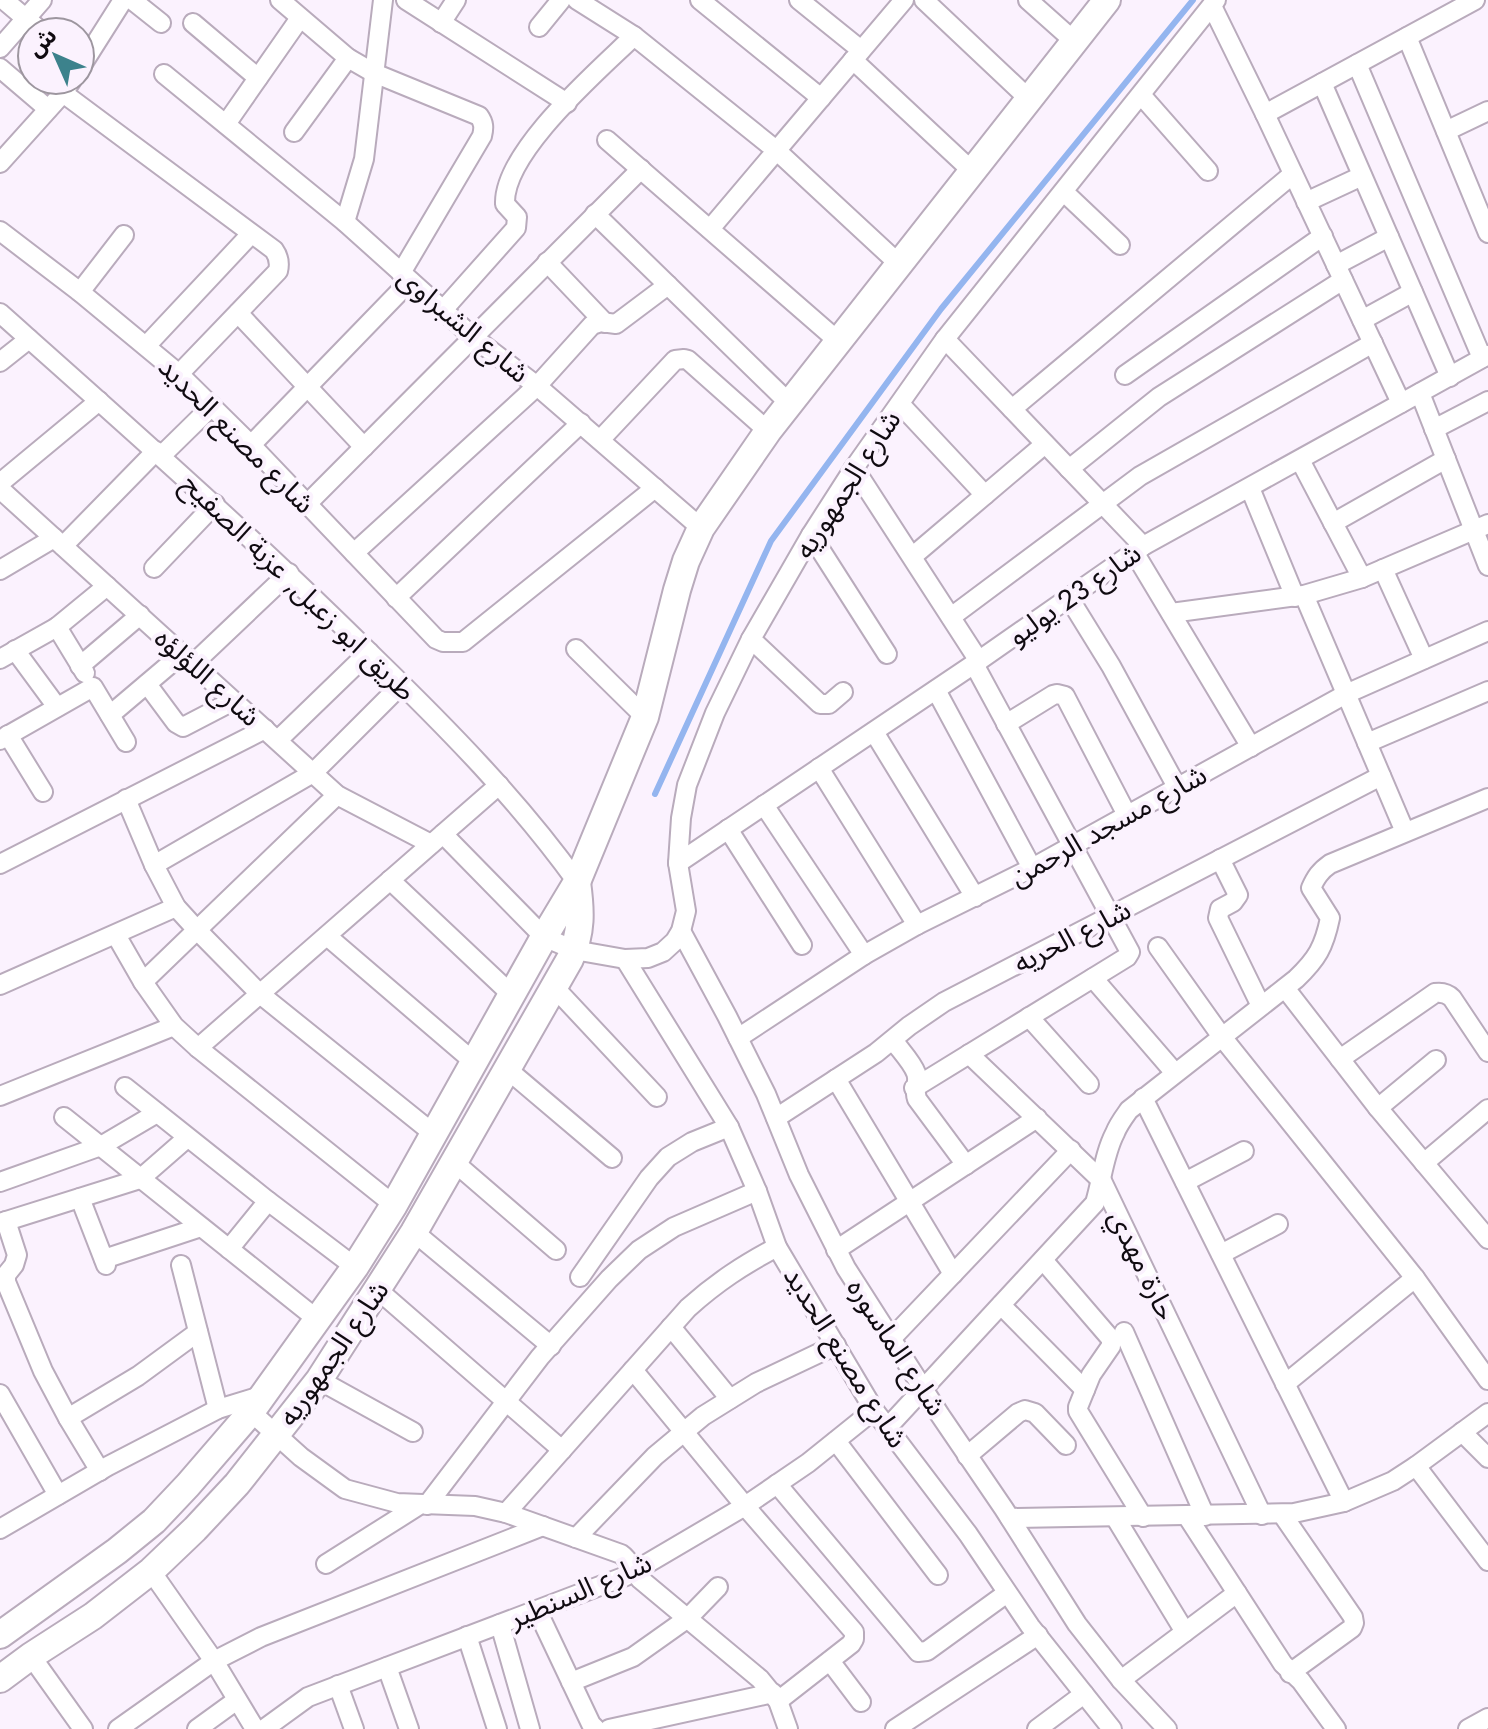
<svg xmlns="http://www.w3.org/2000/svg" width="1488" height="1729" font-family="Jost,'Noto Sans Arabic',sans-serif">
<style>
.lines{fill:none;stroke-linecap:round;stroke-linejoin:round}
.stream{stroke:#94b5ef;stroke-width:6}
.street-casing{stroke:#b9abbc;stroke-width:22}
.secondary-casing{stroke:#b9abbc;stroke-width:30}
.street{stroke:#fff;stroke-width:18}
.secondary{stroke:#fff;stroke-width:26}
.labels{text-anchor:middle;stroke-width:8;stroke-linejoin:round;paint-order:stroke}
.street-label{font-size:28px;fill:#100b11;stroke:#fbf2fe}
</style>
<rect width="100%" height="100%" fill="#fbf2fe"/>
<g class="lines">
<polyline class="stream" points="655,794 771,541 941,309 1193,0"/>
<g class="street-casing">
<g id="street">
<polyline points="4,0 42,32"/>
<polyline points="132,0 161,23"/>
<path d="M280,0L348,58L374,73L479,116C484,123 484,128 482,136L401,273"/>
<polyline points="406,0 567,103"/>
<polyline points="577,0 634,36 776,150 899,264"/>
<polyline points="700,0 821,98"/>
<polyline points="799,0 861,50"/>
<polyline points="924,0 1029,99"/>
<polyline points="1028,0 1074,41"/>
<polyline points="1212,6 1265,114 1401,403"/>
<polyline points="193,23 258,78"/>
<polyline points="441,23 456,0"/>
<polyline points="539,27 561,0"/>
<polyline points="1407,37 1488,233"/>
<polyline points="0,48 42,0"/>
<polyline points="853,60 972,171"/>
<polyline points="1357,64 1482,358"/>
<polyline points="0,68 48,109"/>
<polyline points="80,68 123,0"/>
<polyline points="164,74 345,222 473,337 537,386 701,528"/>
<polyline points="1322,83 1450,377"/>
<path d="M63,93L274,250C279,257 280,263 278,271L179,374"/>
<polyline points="1142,96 1208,171"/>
<polyline points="1265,114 1475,0"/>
<polyline points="226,124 300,18"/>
<polyline points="1446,131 1488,111"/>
<polyline points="294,132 348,58"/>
<polyline points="607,140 838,341"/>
<polyline points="0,163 63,93 72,80"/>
<polyline points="1064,192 1120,245"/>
<polyline points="1306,202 1362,176"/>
<polyline points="595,214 790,404"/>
<polyline points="345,222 364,159 383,0"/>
<polyline points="710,229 904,0"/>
<polyline points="0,231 80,292 179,374 251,445 436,639 443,642 463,642 655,488"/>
<polyline points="547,262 605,323"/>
<polyline points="1336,265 1389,237"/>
<polyline points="80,292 124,235"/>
<path d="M443,310L516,228L517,217L505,204C503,152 598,71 634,36"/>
<path d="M0,313C127,426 254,538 375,658C447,728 518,800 577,882"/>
<polyline points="238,313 364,447"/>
<polyline points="1362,320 1413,292"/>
<polyline points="945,339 1143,546"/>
<polyline points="146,346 251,234"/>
<polyline points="0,362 29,339"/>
<polyline points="1125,375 1323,236"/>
<polyline points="1420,393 1488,566"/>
<polyline points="900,404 985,495"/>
<polyline points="1012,409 1293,174"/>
<polyline points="1434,429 1488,401"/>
<polyline points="600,440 675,360 684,359 688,360 768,431"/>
<polyline points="251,445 410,281"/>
<polyline points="161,456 212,406"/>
<polyline points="1300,460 1362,578"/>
<polyline points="854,468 979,661"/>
<polyline points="1069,469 1159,397 1343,280"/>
<polyline points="0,483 99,401"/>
<polyline points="1250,488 1295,597"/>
<polyline points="0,489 337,795 431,844"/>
<polyline points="307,504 641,169"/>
<polyline points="1333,523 1446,459"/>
<polyline points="811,535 887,654"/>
<polyline points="63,546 156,451"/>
<polyline points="1134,552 1251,747"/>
<polyline points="354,553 537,386 592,325 601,322 616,324 668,285"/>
<polyline points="913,556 1045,444"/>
<polyline points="154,568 215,504"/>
<polyline points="1383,569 1424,659"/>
<polyline points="0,570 54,538"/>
<polyline points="1304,595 1405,832"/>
<polyline points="396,598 581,423"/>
<polyline points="1069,598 1111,666 1177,787"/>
<polyline points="1171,613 1304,595 1362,578 1488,524"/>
<polyline points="951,617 1140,476 1373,343"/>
<polyline points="57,627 85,673"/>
<polyline points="751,639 820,704 829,704 843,692"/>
<polyline points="576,649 645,717"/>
<polyline points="15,650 57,707"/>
<polyline points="0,659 57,627 107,586"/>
<polyline points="193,664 289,573"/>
<polyline points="80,666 140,615"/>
<polyline points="147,684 176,723 183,727 233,701"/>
<polyline points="936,690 1032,868"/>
<polyline points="110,715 182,654"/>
<polyline points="1006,724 1053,695 1057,694 1065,696 1127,815"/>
<polyline points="874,732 975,897"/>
<polyline points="8,735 43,792"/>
<polyline points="0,740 93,687 126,742"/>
<polyline points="278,740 369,652"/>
<polyline points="1367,743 1488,691"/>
<polyline points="819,768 917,925"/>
<polyline points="126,799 154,865 176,907 197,930 260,994 434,1134"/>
<polyline points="764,805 864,955"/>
<polyline points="728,829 802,945"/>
<polyline points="443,834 544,937 574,950 625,959 648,958 663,952 675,941 681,931 686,911 678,863 681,818 687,785 715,713 751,639 811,535 854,468 945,339 1216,0"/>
<polyline points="1220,859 1238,895 1233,902 1220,909 1218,918 1261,1006"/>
<polyline points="678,863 974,664 1143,546 1488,355"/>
<polyline points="0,864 265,729"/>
<polyline points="154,865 313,773 402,684"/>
<polyline points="390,880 512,995"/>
<polyline points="681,931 727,1016 766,1094 799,1175 846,1268 940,1415 1004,1509 1077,1624 1121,1680 1167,1729"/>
<polyline points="116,935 143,982 174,1026 198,1048 394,1205"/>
<polyline points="327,936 474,1062"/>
<polyline points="1158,947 1222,1037 1415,1278 1488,1380"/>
<polyline points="625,959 729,1127 757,1191 777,1247 874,1410 968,1534 1030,1626 1112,1729"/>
<polyline points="1093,978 1175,1073"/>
<polyline points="143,982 337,795"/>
<polyline points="0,985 176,907"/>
<polyline points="554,987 657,1097"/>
<polyline points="1285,988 1378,1108 1488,1239"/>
<polyline points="1029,1017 1089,1084"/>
<polyline points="738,1038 864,955 917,925 1032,868 1346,694 1488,631"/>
<path d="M893,1040C900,1050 912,1062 916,1073C920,1082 913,1087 917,1099L966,1165"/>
<polyline points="198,1048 499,785"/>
<polyline points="969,1054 1102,1181 1262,1515"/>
<path d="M1340,1059L1435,993C1442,992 1447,993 1452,998L1488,1052"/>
<polyline points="507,1069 612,1158"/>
<polyline points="836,1079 953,1274"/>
<polyline points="125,1087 268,1201 355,1267"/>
<polyline points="914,1088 1127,957 1130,952 974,664"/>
<polyline points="0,1096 174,1026"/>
<polyline points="1143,1098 1344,1502"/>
<polyline points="1378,1108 1436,1060"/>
<polyline points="64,1117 318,1320"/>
<polyline points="776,1118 876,1053 909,1026 944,1002 1381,776"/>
<polyline points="454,1162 556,1250"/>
<polyline points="1424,1163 1488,1109"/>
<polyline points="0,1182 101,1146 157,1113"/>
<polyline points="1185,1182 1244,1151"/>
<polyline points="80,1198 106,1265"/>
<polyline points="6,1221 17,1255 14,1265 6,1275 6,1282 43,1371 68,1418 100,1471"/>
<polyline points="0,1223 140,1179 187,1138"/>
<polyline points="414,1232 551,1346"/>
<polyline points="229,1249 268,1201"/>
<polyline points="836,1250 1037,1118"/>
<polyline points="1221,1254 1278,1224"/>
<polyline points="104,1259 201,1227"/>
<polyline points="1043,1260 1111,1339 1111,1346 1091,1375 1078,1407 1078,1411 1143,1517"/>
<polyline points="181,1265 218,1409"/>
<polyline points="580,1277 649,1178 668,1157 692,1142 729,1127"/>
<polyline points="378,1290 562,1450"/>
<polyline points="1001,1305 1085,1390"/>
<polyline points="671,1327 730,1399"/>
<polyline points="1124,1332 1205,1516"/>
<polyline points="892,1338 1071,1150"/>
<polyline points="633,1370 745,1506 854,1632 854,1639 851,1644 778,1701"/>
<polyline points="319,1380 413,1432"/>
<polyline points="1285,1384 1415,1278"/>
<polyline points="0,1394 58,1495"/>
<path d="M251,1412L301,1457L345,1489L397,1503L475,1506L506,1513L621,1554C630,1560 633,1571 640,1579L760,1679L778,1701L788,1729"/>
<polyline points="68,1418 138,1376 198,1332"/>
<path d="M887,1428L1095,1203C1102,1180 1104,1154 1115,1133C1118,1125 1124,1117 1129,1110L1296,979C1317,959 1324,947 1330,918L1311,888C1316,877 1320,871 1330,864L1488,798"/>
<polyline points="1462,1432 1488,1458"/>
<polyline points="836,1441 938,1575"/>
<polyline points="967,1456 1018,1413 1025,1410 1035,1413 1066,1445"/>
<polyline points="1416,1466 1488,1561"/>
<polyline points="777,1484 918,1652 927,1651 1007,1593"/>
<polyline points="427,1505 540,1357 609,1279 639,1250 674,1227 757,1191"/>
<path d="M506,1513L688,1308C717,1282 743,1265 777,1247"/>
<polyline points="1282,1514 1353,1617 1354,1623 1352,1628 1290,1673"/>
<polyline points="1187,1516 1283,1664 1301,1681 1336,1729"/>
<polyline points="1115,1517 1185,1632"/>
<polyline points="1010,1518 1294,1513 1344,1502 1393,1481 1416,1466 1488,1413"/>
<polyline points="0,1529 108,1466 218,1409 264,1395"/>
<polyline points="576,1538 655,1456 703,1416 756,1383 836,1345"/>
<polyline points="326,1564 421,1504"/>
<polyline points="151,1571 214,1661 255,1729"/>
<polyline points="537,1610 591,1724 596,1729"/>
<polyline points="500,1624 530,1729"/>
<polyline points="467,1636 497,1729"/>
<polyline points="31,1656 83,1729"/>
<polyline points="830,1661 861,1702"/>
<polyline points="387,1667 409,1729"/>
<polyline points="1121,1680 1237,1593"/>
<polyline points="571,1682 633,1657 688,1618 718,1587"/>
<polyline points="338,1685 354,1729"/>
<polyline points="118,1729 214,1661 261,1637 543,1526"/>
<polyline points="197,1729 237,1700"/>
<polyline points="264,1729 308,1697 626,1576 745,1506 808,1463 874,1410"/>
<polyline points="609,1729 773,1693"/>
<polyline points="895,1729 1038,1635"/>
<polyline points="1037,1729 1084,1694"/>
<polyline points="1468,1729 1488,1718"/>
</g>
</g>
<g class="secondary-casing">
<g id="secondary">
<polyline points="0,1635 117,1551 154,1521 188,1485 251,1412 355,1267 394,1205 544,937 577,882 645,717 677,590 686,561 701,528 768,431 1107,0"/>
<path d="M0,1679L31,1656L93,1616L151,1571L195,1529L237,1484L319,1380L414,1232L570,959C582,932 581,911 577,882"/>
</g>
</g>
<use href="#street" class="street"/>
<use href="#secondary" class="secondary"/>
</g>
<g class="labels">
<g class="street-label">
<text transform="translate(464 325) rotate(40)" y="10">شارع الشبراوى</text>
<text transform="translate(237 435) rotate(45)" y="10">شارع مصنع الحديد</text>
<text transform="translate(847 484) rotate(-57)" y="10">شارع الجمهوريه</text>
<text transform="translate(299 587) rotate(44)" y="10">طريق ابو زعبل, عزبة الصفيح</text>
<text transform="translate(1074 594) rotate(-35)" y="10">شارع 23 يوليو</text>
<text transform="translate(208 677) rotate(42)" y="10">شارع اللؤلؤه</text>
<text transform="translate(1108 825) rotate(-29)" y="10">شارع مسجد الرحمن</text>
<text transform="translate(1072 936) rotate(-27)" y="10">شارع الحريه</text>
<text transform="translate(1143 1265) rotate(64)" y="10">حارة مهدي</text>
<text transform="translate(897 1347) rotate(57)" y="10">شارع الماسوره</text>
<text transform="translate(333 1353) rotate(-55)" y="10">شارع الجمهوريه</text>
<text transform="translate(846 1357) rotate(58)" y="10">شارع مصنع الحديد</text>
<text transform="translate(580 1590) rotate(-23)" y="10">شارع السنطير</text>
</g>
</g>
<g transform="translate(56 56) rotate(315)"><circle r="38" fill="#fbf2fe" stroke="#9d969f" stroke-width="2"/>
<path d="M0-6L14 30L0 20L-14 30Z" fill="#3c828c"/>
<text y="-12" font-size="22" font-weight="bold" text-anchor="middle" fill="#100b11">ش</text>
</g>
</svg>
